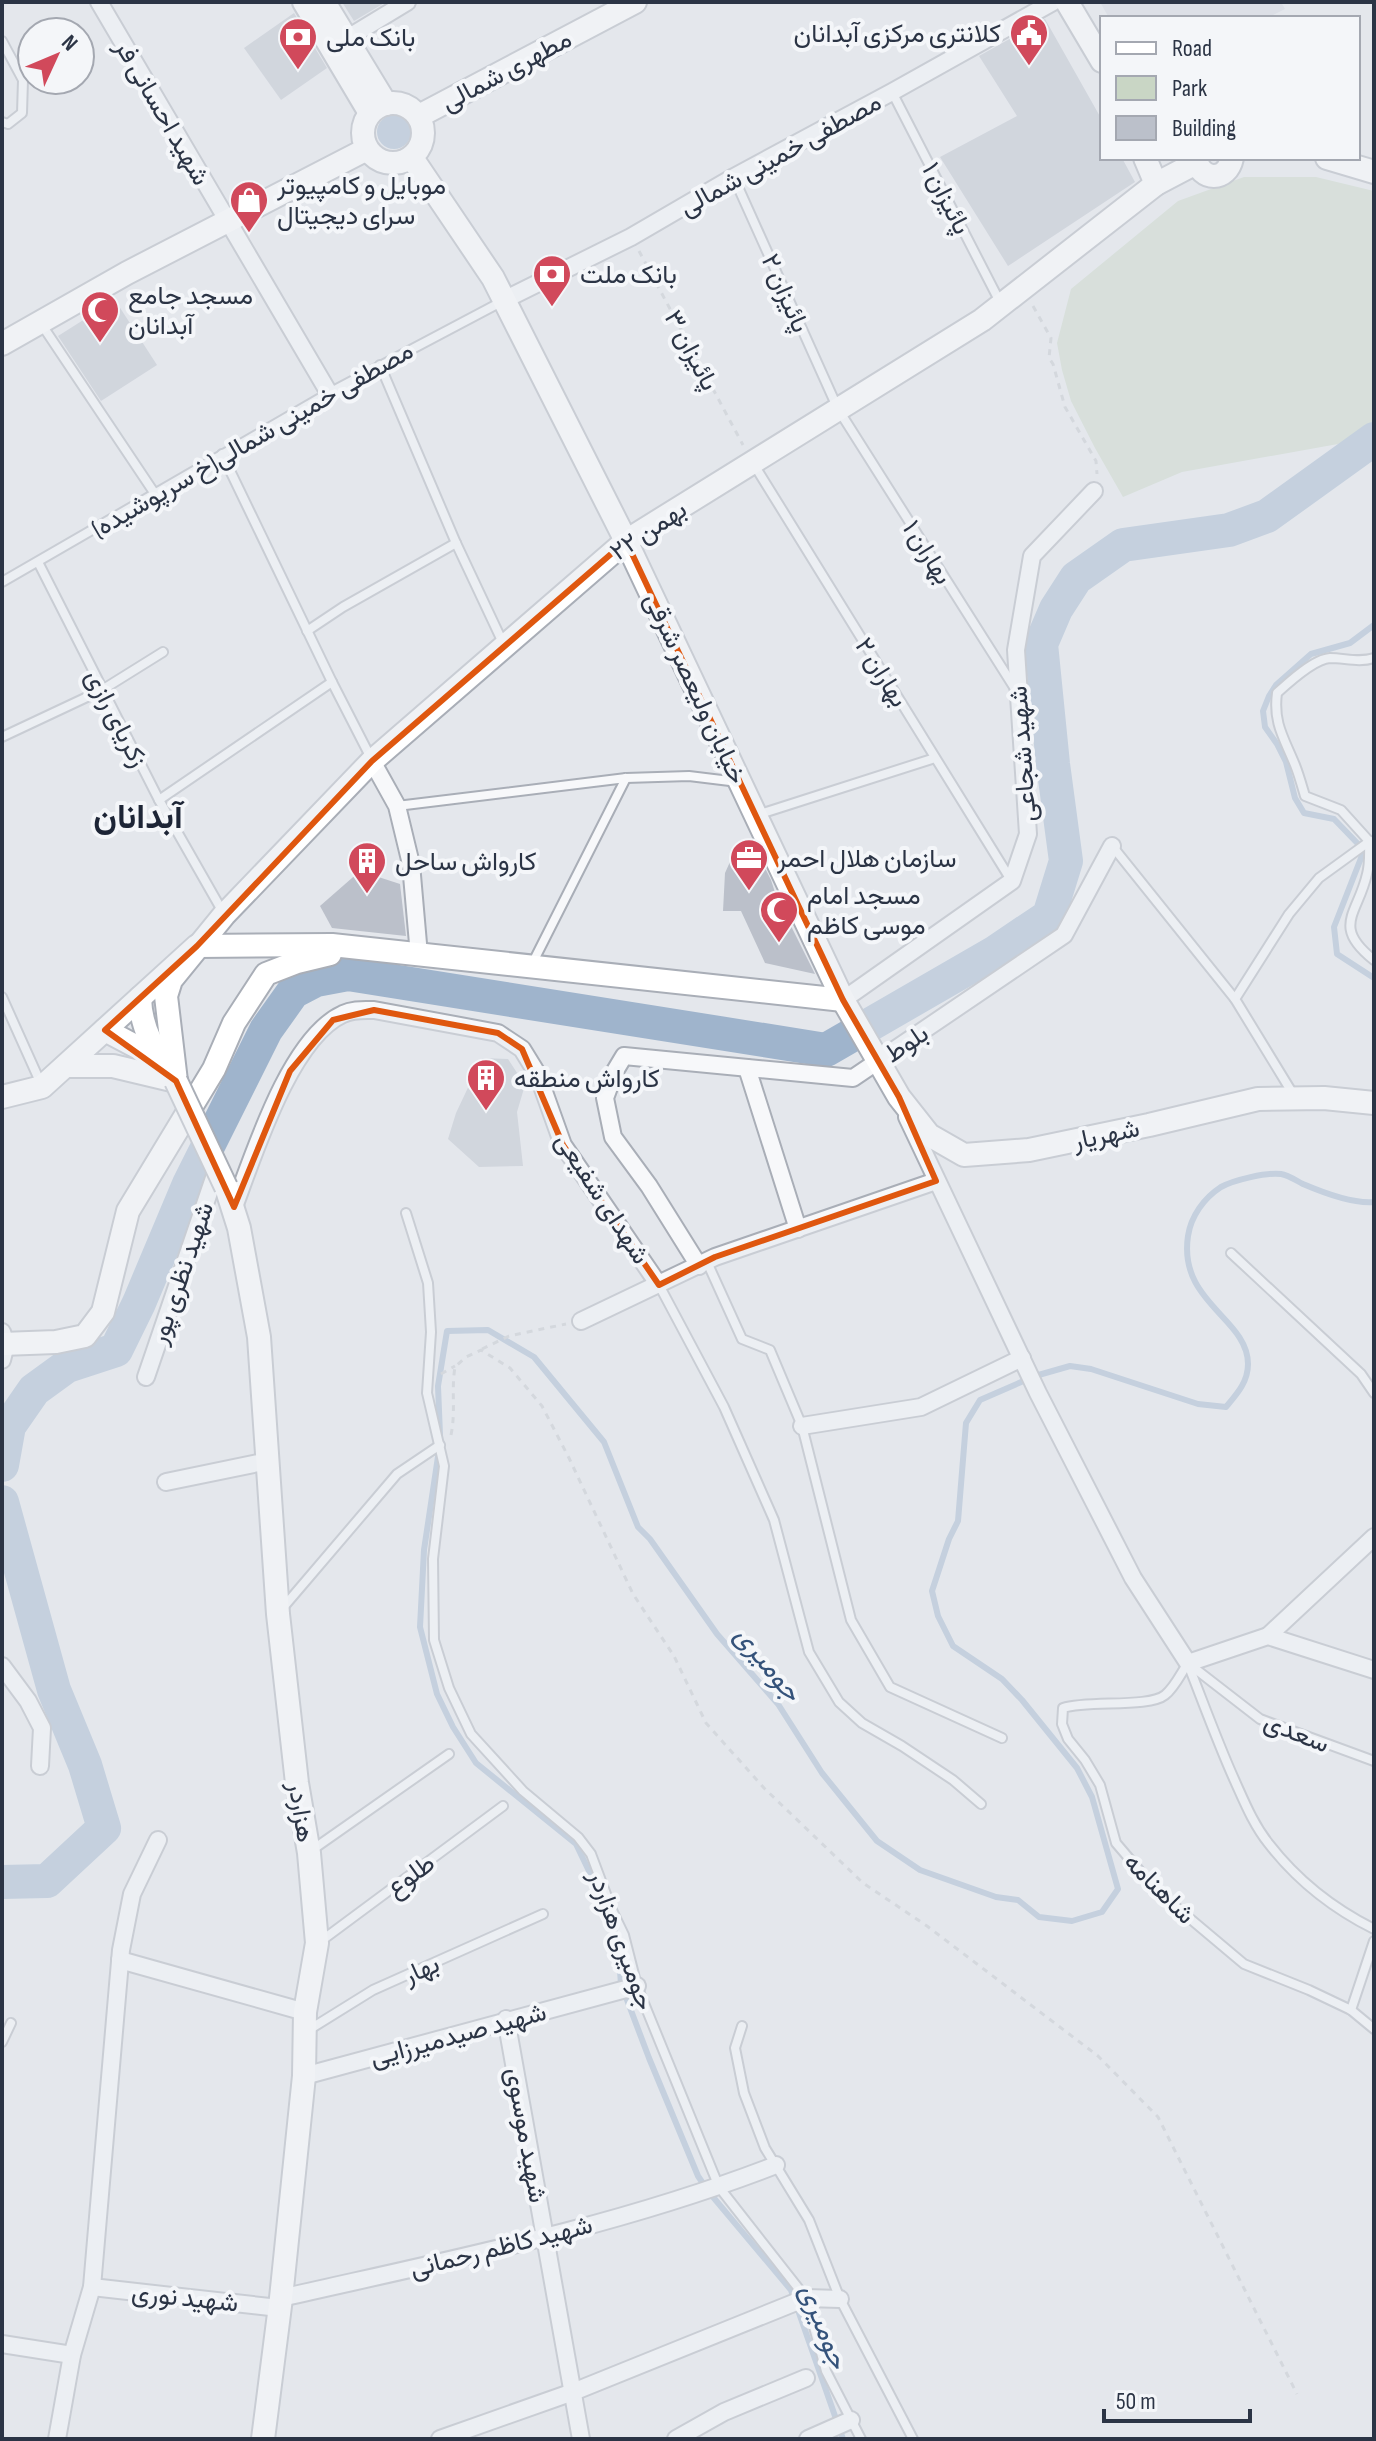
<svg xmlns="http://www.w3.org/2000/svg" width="1376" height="2441" font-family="'Sofia Sans Condensed',Vazirmatn,sans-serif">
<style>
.built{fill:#d2d6de}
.green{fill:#c9d6c5}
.water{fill:#9fb4cc}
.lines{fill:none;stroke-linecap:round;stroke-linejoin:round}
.stream{stroke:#9fb4cc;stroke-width:6}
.river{stroke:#9fb4cc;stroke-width:34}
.building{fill:#bbc0ca}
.lane-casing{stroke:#a9aeb7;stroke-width:12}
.street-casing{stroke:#a9aeb7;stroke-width:20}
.secondary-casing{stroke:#a9aeb7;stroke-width:26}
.path{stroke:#c2c5cb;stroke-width:3;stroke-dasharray:6 6;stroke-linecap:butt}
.lane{stroke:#f7f8fa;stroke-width:8}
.street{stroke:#f7f8fa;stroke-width:16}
.secondary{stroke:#fff;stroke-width:22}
.secondary-bridge-casing{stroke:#a9aeb7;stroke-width:26;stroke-linecap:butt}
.secondary-bridge{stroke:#fff;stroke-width:22}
.marked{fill:none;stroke:#df570f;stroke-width:6;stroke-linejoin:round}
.labels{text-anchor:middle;stroke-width:8;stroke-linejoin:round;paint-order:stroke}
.poi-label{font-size:26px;fill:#2b3445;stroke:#f4f6f9;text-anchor:start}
.street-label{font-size:26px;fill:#2b3445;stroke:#f4f6f9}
.water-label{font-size:28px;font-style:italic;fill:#34527a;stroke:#f4f6f9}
.district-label{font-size:34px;font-weight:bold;fill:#1d2536;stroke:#f4f6f9}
</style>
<rect width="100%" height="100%" fill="#e4e7ec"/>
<polygon class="built" points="1100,2 1281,2 1285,9 1267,18 1109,18"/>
<polygon class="green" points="1244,177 1316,177 1374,191 1374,429 1338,444 1182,472 1123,497 1095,448 1071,401 1062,370 1057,343 1071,289 1178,201"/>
<circle class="water" cx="394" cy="132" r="17"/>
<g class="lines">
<g class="stream">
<polyline points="1374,625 1350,643 1311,654 1276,685 1269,696 1263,711 1265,727 1277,744 1286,762 1295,798 1304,813 1334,819 1361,847 1363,853 1334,927 1337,954 1374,978"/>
<path d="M440,1435L438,1386L447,1331L488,1330L534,1357L604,1442L638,1527L650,1539L717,1634L778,1704L822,1773L877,1841L920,1870L996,1897L1018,1900L1039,1917L1072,1921L1102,1912L1118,1889L1092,1797L1077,1768L1022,1700L1002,1679L953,1646L938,1616L932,1591L949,1539L958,1521L966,1423L980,1400L1035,1376L1070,1366L1091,1369L1198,1404L1226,1407C1237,1394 1248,1382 1248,1364C1248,1318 1178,1303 1188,1236C1191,1216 1204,1198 1221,1187C1234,1180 1267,1172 1281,1174C1288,1175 1297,1181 1303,1184C1324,1193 1353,1204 1374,1202"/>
<polyline points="439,1450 424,1550 420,1627 437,1694 453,1727 476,1763 576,1844 601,1896 618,1945 621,1984 649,2058 698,2176 708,2191 791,2290 843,2439"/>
</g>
<g class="river">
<polyline points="2,1465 9,1426 34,1390 67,1366 116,1350 139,1303 189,1184 266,1030 293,992 316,980 348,974 826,1050 994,953 1049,916 1066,861 1053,764 1041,644 1056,609 1076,578 1123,545 1229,530 1267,516 1374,439"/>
<polyline points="2,1502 54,1690 85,1765 104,1828 47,1881 2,1882"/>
</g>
</g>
<g class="building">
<polygon points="342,2 386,2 354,21"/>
<polygon points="294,13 327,68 281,100 244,48"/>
<polygon points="1045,19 1102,120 1102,158 1122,158 1135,182 1008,266 940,157 1017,116 979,56"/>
<polygon points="115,300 157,365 101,401 58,336"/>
<polygon points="738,844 756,850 771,880 783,917 786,916 815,974 765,963 741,911 723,911 725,873"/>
<polygon points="360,871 400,884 406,936 332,928 320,906"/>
<polygon points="482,1058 508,1059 525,1085 517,1112 523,1166 479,1167 448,1139 456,1113"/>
</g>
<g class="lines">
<g class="lane-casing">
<g id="lane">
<polyline points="2,41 23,80 22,113 8,124 2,122"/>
<polyline points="892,92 1001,304"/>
<polyline points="734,178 838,409 1014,687"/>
<polyline points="42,325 155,494"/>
<polyline points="380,365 456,543 504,645"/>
<polyline points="222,454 332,682 372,760"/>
<polyline points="753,463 1011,880"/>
<polyline points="38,562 159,800 224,914"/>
<polyline points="2,582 329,393 503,301"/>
<polyline points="307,631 343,607 456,543"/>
<path d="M1374,658C1359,663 1345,658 1330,658C1314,659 1289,682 1277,693C1273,723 1284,738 1295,765C1299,775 1302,786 1305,796L1341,810L1369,841C1369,851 1370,863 1367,874C1358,914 1331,926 1374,960"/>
<polyline points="2,737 102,690 163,652"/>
<polyline points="159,800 332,682"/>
<polyline points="397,806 626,778 689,776 738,782"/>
<polyline points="757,815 935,758"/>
<polyline points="1113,847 1235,999"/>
<polyline points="531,966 626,778"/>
<polyline points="2,997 42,1086"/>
<polyline points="1293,1094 1235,999 1289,914 1319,878 1370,841"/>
<polyline points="406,1213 428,1283 431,1332 427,1393 444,1466 433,1559 434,1640 449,1688 471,1734 523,1791 578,1837 591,1854 612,1910 624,1935 637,1986 719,2187 806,2298 826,2371 861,2439"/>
<polyline points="1231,1253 1361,1374 1374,1393"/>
<polyline points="707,1262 742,1339 770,1350 802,1426 851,1620 890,1687 1002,1738"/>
<polyline points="659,1285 724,1407 774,1520 809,1652 839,1702 862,1723 902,1746 953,1780 981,1804"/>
<polyline points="281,1610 397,1474 440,1445"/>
<path d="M1188,1663C1181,1673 1175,1687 1165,1695C1149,1708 1088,1700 1063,1708L1062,1724L1068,1739L1085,1760L1100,1785L1116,1843L1156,1890L1244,1964L1309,1990L1351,2010L1374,2029"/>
<path d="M1188,1664C1203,1702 1217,1741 1234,1779C1244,1801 1253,1824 1269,1844C1297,1880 1334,1909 1374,1929"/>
<polyline points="1189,1664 1260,1719 1374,1761"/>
<polyline points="312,1850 449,1754"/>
<polyline points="321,1941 503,1806"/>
<polyline points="1351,2010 1374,1941"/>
<polyline points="742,2026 735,2048 744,2093 765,2148 809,2220 840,2299 913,2439"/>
<polyline points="307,2031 373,1990 543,1914"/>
<polyline points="2,2042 11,2023"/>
</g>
</g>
<g class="street-casing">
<g id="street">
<polyline points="99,2 329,393"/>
<polyline points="346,39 407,2"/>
<polyline points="504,300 631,237 734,177 892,92 1053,2"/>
<polyline points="372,761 397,806 411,864 419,955"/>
<polyline points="843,1000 1012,881 1028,834 1016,650 1032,556 1094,491"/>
<polyline points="747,1068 798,1229"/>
<polyline points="907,1117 1038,1393 1133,1578 1188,1663 1268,1636 1374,1670"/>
<path d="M234,1207C254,1154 290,1038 343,1014C353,1009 363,1010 374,1010L498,1033L522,1049L538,1075L563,1145L659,1285"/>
<polyline points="699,1266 649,1186 613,1137 605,1098 615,1071 624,1056 853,1078 1064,935 1112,846"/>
<polyline points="581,1321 715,1257 936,1181"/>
<polyline points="2,1332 6,1344 2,1360"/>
<polyline points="146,1377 217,1169"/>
<polyline points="802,1426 921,1407 1022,1358"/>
<polyline points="166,1482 268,1461"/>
<polyline points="1268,1636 1374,1537"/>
<polyline points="2,1666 28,1701 42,1728 40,1766"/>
<polyline points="120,1960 305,2012"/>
<polyline points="506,2019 581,2439"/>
<polyline points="304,2076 637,1986"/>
<polyline points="92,2287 279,2308"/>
<path d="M281,2298C448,2260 616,2227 776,2165"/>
<polyline points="2,2344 72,2355"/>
<polyline points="57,2439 72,2355 92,2287 121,1950 132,1894 158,1840"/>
<polyline points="440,2439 573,2392 806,2298 840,2299"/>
<polyline points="676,2439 724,2412 806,2378"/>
<polyline points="808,2439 851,2420"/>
</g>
</g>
<g class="secondary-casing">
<g id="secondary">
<polyline points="304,2 370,113"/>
<polyline points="324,2 386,104"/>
<polyline points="1067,2 1102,61"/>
<circle cx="393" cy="133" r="30"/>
<polyline points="419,116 635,2"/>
<polyline points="412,158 493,278 626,541 843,1000 899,1097 929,1135 964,1155 1029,1150 1149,1125 1258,1099 1324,1098 1374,1103"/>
<polyline points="1145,158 1156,184"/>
<path d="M1195,158C1201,182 1227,182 1232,158"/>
<polyline points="1327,158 1374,172"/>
<polyline points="2,344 127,273 367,149"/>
<path d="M140,998C141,1030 155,1051 173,1076"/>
<polyline points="105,1030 139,1048 157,1064"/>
<polyline points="66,1066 113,1066 176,1081"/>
<polyline points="176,1081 166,996 171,980 224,915 372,761 626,541 982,320 1156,184 1196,163"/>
<polyline points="2,1097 42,1087 197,946 332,945 843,1000"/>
<polyline points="226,1187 239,1228 259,1337 278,1614 297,1783 309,1853 317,1943 305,2012 304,2076 281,2298 263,2439"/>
<polyline points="2,1344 56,1342 85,1336 103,1312 128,1211 214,1069 234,1023 266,974 297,962 330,954"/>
</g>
</g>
<g class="path">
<polyline points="639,251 743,445"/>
<polyline points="1033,306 1051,338 1049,358 1053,364 1065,407 1096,461 1097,474"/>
<polyline points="482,1349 509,1336 566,1324"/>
<polyline points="441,1374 455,1366"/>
<path d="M451,1435C456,1411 451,1391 455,1367L466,1357L481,1350L510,1368L542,1406L569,1458L633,1594L674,1656L706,1723L764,1788L863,1883L927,1926L1098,2056L1158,2117L1297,2394"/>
</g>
<use href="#lane" class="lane"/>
<use href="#street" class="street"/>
<use href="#secondary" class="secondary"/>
<g class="secondary-bridge-casing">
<polyline id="secondary-bridge" points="176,1081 226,1187"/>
</g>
<use href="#secondary-bridge" class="secondary-bridge"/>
</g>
<path d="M0 0H1376V2441H0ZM626,541L843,1000L899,1097L936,1181L715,1257L659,1285L563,1145L522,1049L498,1033L374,1010L333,1020L290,1071L234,1207L176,1081L105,1030L197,946L372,761Z" fill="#e4e7ec" fill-opacity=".55" fill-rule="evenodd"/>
<path class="marked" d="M626,541L843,1000L899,1097L936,1181L715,1257L659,1285L563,1145L522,1049L498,1033L374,1010L333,1020L290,1071L234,1207L176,1081L105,1030L197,946L372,761Z"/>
<defs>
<g id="civic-pin" transform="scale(2)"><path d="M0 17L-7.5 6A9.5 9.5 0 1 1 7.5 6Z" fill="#d1495b" stroke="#f4f6f9"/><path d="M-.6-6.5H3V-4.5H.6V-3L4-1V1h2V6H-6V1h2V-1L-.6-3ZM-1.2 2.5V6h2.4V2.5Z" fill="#fff"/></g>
<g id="bank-pin" transform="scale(2)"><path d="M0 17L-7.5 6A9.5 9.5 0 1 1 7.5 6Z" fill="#d1495b" stroke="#f4f6f9"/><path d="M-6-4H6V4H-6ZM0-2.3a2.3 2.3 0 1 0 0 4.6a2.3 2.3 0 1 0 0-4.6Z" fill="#fff"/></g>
<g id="shop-pin" transform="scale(2)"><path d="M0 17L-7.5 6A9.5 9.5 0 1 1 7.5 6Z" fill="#d1495b" stroke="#f4f6f9"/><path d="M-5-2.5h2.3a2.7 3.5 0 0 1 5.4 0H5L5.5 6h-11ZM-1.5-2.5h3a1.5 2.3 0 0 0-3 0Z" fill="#fff"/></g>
<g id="mosque-pin" transform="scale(2)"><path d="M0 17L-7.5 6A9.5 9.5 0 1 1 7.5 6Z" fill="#d1495b" stroke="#f4f6f9"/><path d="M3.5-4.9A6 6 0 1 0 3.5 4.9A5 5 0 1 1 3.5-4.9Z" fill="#fff"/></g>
<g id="office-pin" transform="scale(2)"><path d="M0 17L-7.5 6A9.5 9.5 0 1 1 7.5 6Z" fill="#d1495b" stroke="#f4f6f9"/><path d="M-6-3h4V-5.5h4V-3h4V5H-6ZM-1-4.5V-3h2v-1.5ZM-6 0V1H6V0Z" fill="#fff"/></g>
<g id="building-pin" transform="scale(2)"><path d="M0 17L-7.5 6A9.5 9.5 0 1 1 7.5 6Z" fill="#d1495b" stroke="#f4f6f9"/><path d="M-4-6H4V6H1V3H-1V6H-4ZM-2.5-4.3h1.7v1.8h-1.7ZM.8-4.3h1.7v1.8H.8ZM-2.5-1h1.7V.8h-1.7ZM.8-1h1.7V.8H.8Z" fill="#fff"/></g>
</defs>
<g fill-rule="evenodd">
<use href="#civic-pin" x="1029" y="33"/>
<use href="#bank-pin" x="298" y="37"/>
<use href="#shop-pin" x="249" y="200"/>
<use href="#bank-pin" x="552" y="274"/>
<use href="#mosque-pin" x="100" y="310"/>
<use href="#office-pin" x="749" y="858"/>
<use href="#building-pin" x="367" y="861"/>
<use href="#mosque-pin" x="779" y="910"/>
<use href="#building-pin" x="486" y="1078"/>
</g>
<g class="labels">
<g class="poi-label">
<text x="1001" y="42" text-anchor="end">کلانتری مرکزی آبدانان</text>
<text x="326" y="46">بانک ملی</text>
<text x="277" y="194">موبایل و کامپیوتر<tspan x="277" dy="30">سرای دیجیتال</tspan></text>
<text x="580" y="283">بانک ملت</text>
<text x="128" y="304">مسجد جامع<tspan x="128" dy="30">آبدانان</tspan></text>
<text x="777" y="867">سازمان هلال احمر</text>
<text x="395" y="870">کارواش ساحل</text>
<text x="807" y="904">مسجد امام<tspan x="807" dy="30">موسی کاظم</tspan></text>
<text x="514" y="1087">کارواش منطقه</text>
</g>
<g class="street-label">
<text transform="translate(506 70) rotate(-28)" y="9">مطهری شمالی</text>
<text transform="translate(163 112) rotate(60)" y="9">شهید احسانی فر</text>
<text transform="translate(780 154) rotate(-29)" y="9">مصطفی خمینی شمالی</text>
<text transform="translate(947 198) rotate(63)" y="9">پائیزان ۱</text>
<text transform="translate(786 293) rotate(66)" y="9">پائیزان ۲</text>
<text transform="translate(692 350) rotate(62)" y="9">پائیزان ۳</text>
<text transform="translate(252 439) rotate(-30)" y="9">مصطفی خمینی شمالی(خ سرپوشیده)</text>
<text transform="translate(648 530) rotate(-34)" y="9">۲۲ بهمن</text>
<text transform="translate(928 552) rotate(58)" y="9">بهاران ۱</text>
<text transform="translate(882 672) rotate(58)" y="9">بهاران ۲</text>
<text transform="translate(696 688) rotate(65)" y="9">خیابان ولیعصر شرقی</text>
<text transform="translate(117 718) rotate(63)" y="9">زکریای رازی</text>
<text transform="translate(1022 754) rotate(-94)" y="9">شهید شجاعی</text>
<text transform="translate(906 1043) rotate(-34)" y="9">بلوط</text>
<text transform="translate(1106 1134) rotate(-12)" y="9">شهریار</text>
<text transform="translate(603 1198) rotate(57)" y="9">شهدای شفیعی</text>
<text transform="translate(181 1273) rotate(-71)" y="9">شهید نظری پور</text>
<text transform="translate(1297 1732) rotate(22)" y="9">سعدی</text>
<text transform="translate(302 1812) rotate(81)" y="9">هزاردر</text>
<text transform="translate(410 1875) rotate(-36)" y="9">طلوع</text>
<text transform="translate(1160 1888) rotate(45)" y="9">شاهنامه</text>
<text transform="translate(622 1940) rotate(70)" y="9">جومیری هزاردر</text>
<text transform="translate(421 1969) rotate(-24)" y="9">بهار</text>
<text transform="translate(458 2034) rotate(-15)" y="9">شهید صیدمیرزایی</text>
<text transform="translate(527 2135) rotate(80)" y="9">شهید موسوی</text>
<text transform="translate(501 2246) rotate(-14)" y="9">شهید کاظم رحمانی</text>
<text transform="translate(185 2297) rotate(6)" y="9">شهید نوری</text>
</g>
<g class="water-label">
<text transform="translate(769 1663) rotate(51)" y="10">جومیری</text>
<text transform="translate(825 2326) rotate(69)" y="10">جومیری</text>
</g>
<g class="district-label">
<text x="138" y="828">آبدانان</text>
</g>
</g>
<rect width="1376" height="2441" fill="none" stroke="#2b3445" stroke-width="8"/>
<rect x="1100" y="16" width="260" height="144" fill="#f4f6f9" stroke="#a4a8b1" stroke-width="2"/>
<rect x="1116" y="42" width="40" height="12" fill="#ffffff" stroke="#a4a8b1" stroke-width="2"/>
<text x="1172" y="56" font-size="24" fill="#2b3445">Road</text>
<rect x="1116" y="76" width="40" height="24" fill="#c9d6c5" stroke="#a4a8b1" stroke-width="2"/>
<text x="1172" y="96" font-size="24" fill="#2b3445">Park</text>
<rect x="1116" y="116" width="40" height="24" fill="#bbc0ca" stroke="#a4a8b1" stroke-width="2"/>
<text x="1172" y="136" font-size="24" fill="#2b3445">Building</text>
<g transform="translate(56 56) rotate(46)"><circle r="38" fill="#f4f6f9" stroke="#a4a8b1" stroke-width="2"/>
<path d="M0-6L14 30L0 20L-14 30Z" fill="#d1495b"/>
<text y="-12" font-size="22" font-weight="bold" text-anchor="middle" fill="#2b3445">N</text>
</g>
<path d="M1104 2409v12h146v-12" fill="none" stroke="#2b3445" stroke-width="4"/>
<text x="1116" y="2409" font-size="24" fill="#2b3445" stroke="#f4f6f9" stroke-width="6" paint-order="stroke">50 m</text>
</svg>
